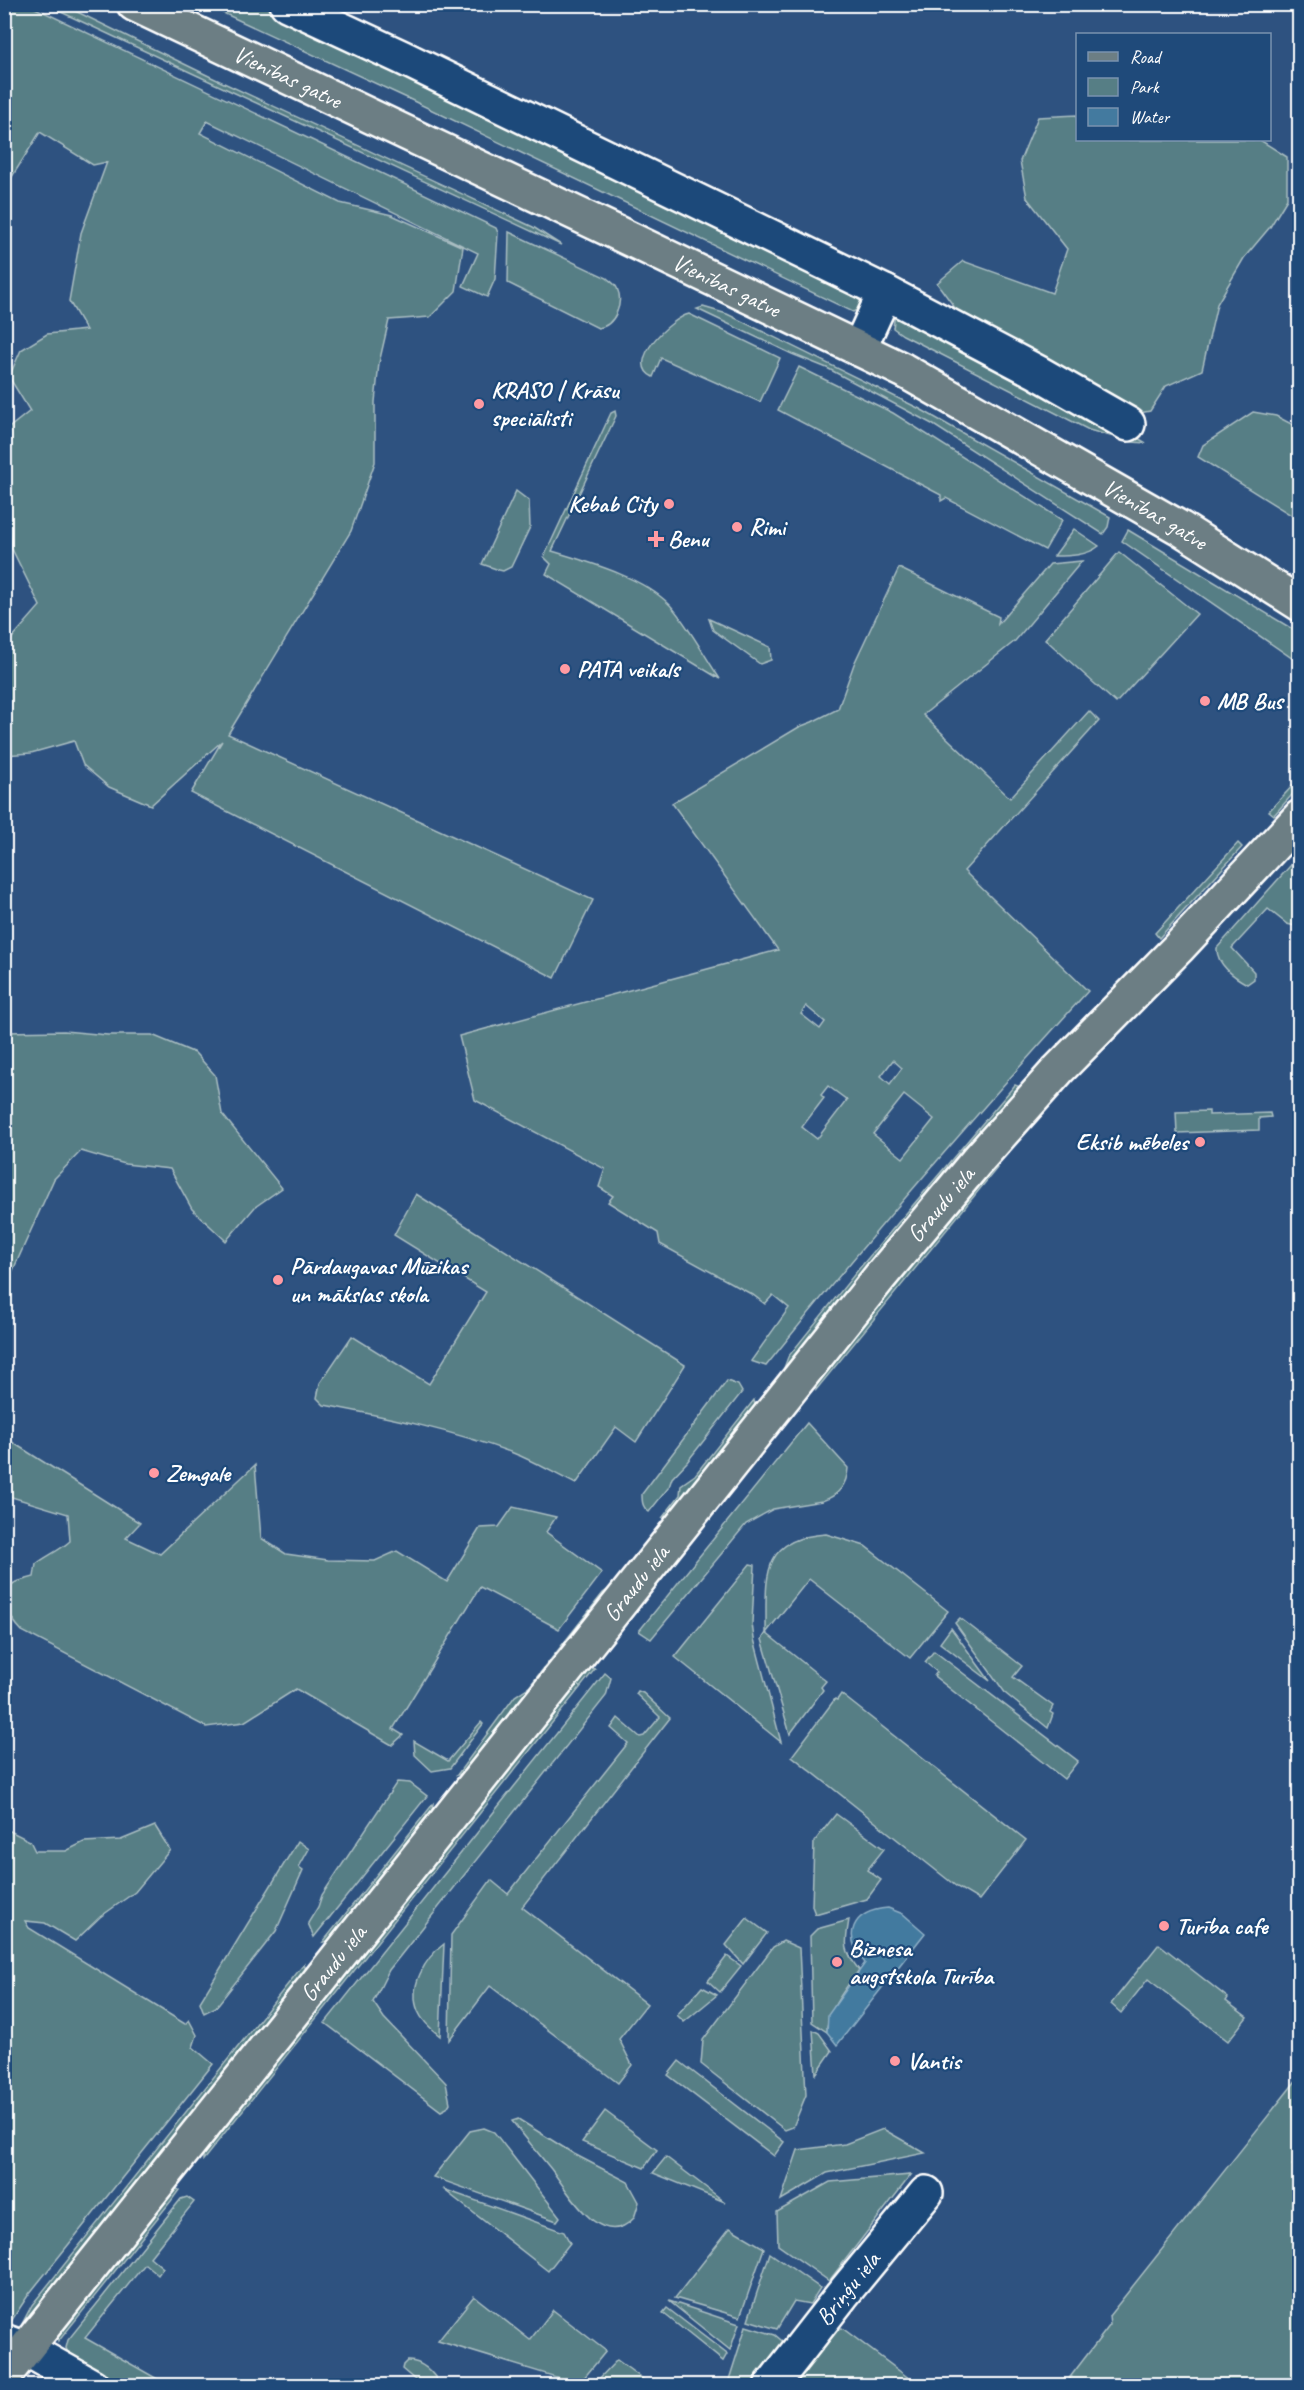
<svg xmlns="http://www.w3.org/2000/svg" width="1304" height="2390" font-family="Caveat,sans-serif">
<style>
.green{fill:#567e85;stroke:#aabec2;stroke-width:1.5;fill-rule:evenodd}
.water{fill:#437a9f;stroke:#8eafc5;stroke-width:1.5}
.lines{fill:none;stroke-linecap:round;stroke-linejoin:round}
.minor-casing{stroke:#fff;stroke-width:38}
.major-casing{stroke:#fff;stroke-width:38}
.highway-casing{stroke:#fff;stroke-width:38}
.minor{stroke:#1f4a7a;stroke-width:33}
.major{stroke:#6c7e84;stroke-width:33}
.highway{stroke:#6c7e84;stroke-width:33}
.poi-dot{fill:#ff9aa2;stroke:#1f4a7a;stroke-width:2}
.labels{text-anchor:middle;stroke-width:4.5;stroke-linejoin:round;paint-order:stroke}
.street-label{font-size:24px;fill:#fff;stroke:#1f4a7a}
.poi-label{font-size:24px;font-weight:bold;fill:#fff;stroke:#1f4a7a;text-anchor:start}
</style>
<rect width="100%" height="100%" fill="#2e5280"/>
<filter id="ink" filterUnits="userSpaceOnUse"><feTurbulence type="fractalNoise" baseFrequency=".0167" numOctaves="2"/><feDisplacementMap in="SourceGraphic" scale="12" xChannelSelector="R" yChannelSelector="G"/><feConvolveMatrix kernelMatrix="1 2 1 2 8 2 1 2 1" color-interpolation-filters="sRGB"/></filter>
<g filter="url(#ink)">
<g class="green">
<polygon points="5,4 29,5 496,228 498,233 495,279 487,297 463,286 478,253 207,121 200,133 340,203 392,215 463,247 456,291 430,317 389,320 379,363 375,402 375,462 351,531 228,734 593,900 555,978 191,793 222,741 151,805 109,787 83,765 74,741 31,753 5,755 5,646 40,606 12,549 5,500 5,434 10,427 30,411 9,377 21,350 47,334 86,330 69,301 81,233 107,162 93,165 40,132 5,188 4,80 9,73 5,70"/>
<polygon points="46,5 63,5 211,77 533,227 561,245"/>
<polygon points="206,5 262,5 345,42 848,291 865,305 853,312 407,98"/>
<polygon points="1077,115 1078,140 1260,140 1287,157 1287,199 1270,227 1244,258 1217,304 1202,370 1166,386 1150,411 1134,414 963,319 937,283 963,261 1052,293 1067,249 1027,198 1020,161 1038,117"/>
<path d="M509,232L607,278C610,281 615,284 617,288C624,303 615,326 598,328L508,283Z"/>
<polygon points="703,307 727,314 920,409 1110,517 1108,527 1103,534 932,424 827,368 792,354 697,309"/>
<path d="M689,314L780,358L760,402L661,358L653,377C624,363 670,319 689,314Z"/>
<polygon points="895,314 1064,394 1146,443 1132,442 1089,430 903,335 893,328"/>
<polygon points="799,367 893,413 1062,520 1045,550 946,498 941,501 941,495 778,410"/>
<path d="M615,411L616,416L552,551C588,562 643,577 670,605C687,623 705,657 720,679L546,574L551,564L544,557L611,413Z"/>
<polygon points="1253,412 1276,416 1299,428 1299,520 1198,457 1203,445"/>
<polygon points="516,491 529,501 530,527 511,567 503,571 499,570 482,564"/>
<path d="M1074,529L1099,546C1087,556 1069,556 1054,556Z"/>
<polygon points="1128,530 1299,633 1299,663 1122,541"/>
<polygon points="1119,552 1197,614 1116,703 1045,639"/>
<path d="M1082,561L1015,641L923,715L1010,798L1089,711L1099,721L964,871L1088,991C977,1113 869,1237 766,1366L751,1361L789,1308L773,1295L765,1304L753,1295L660,1244L658,1233L608,1202L613,1196L599,1187L605,1169L475,1100L459,1036L778,950L672,803L799,727L812,722L838,709L854,664L899,568L999,617L998,624L1050,564ZM806,1006L825,1022L820,1029L801,1014ZM893,1060L902,1068L890,1084L881,1076ZM828,1086L847,1100L817,1139L802,1127L824,1098L821,1095ZM904,1095L934,1119L903,1158L873,1134Z"/>
<polygon points="709,619 770,647 771,660 760,664 713,630"/>
<polygon points="1299,779 1299,787 1274,815 1269,811"/>
<polygon points="1238,843 1242,847 1159,938 1155,933"/>
<path d="M1299,856V927L1287,924L1268,909L1232,948L1254,972V979L1247,984C1234,977 1216,964 1217,948Z"/>
<polygon points="64,1031 108,1035 152,1035 195,1053 215,1075 222,1114 282,1188 255,1207 226,1241 192,1209 170,1169 125,1164 81,1151 54,1179 5,1288 5,1032"/>
<polygon points="1015,1085 1020,1087 956,1160 790,1365 784,1368 788,1357 858,1270"/>
<polygon points="1209,1111 1209,1115 1270,1113 1271,1117 1259,1118 1259,1130 1177,1133 1176,1112"/>
<polygon points="992,1165 997,1168 816,1390 816,1382 822,1371"/>
<path d="M416,1194L685,1365L636,1442L616,1427L576,1484C555,1474 534,1461 513,1453C451,1430 388,1417 324,1405L317,1398L320,1383L352,1336L429,1384L486,1292L394,1235Z"/>
<path d="M727,1381L738,1385L742,1392L687,1462L672,1478L669,1487L649,1512C642,1507 642,1501 642,1494Z"/>
<polygon points="754,1400 755,1406 670,1516 663,1517 680,1495 681,1485 695,1475"/>
<path d="M807,1423L848,1468C847,1485 838,1496 822,1501L773,1509L746,1524L651,1639L639,1631Z"/>
<path d="M4,1437L140,1523L126,1538L160,1554L255,1465L261,1538L286,1554L328,1560L375,1561L397,1551L447,1582L480,1528L499,1527L513,1507L556,1517L546,1532L602,1573L559,1629L480,1587L393,1729L403,1735L392,1745L296,1689L244,1722L206,1727L22,1631C9,1617 4,1607 6,1588L16,1582L34,1577L36,1564C48,1555 59,1551 70,1541L68,1514L5,1495Z"/>
<path d="M826,1534L865,1546L948,1611L910,1658L809,1579L766,1633L826,1681L821,1687L823,1690L790,1734L762,1639L766,1633C767,1582 757,1538 826,1534Z"/>
<polygon points="750,1564 755,1565 752,1623 754,1639 781,1742 675,1657"/>
<polygon points="610,1588 594,1612 464,1773 457,1775 515,1696 529,1687 603,1593"/>
<polygon points="960,1618 1022,1666 1013,1677 1053,1706 1050,1712 1053,1714 1048,1728 1006,1694 955,1623"/>
<polygon points="951,1628 990,1681 940,1643"/>
<polygon points="934,1651 1078,1761 1064,1779 934,1676 937,1672 925,1662"/>
<polygon points="590,1668 595,1669 203,2160 203,2156 213,2138"/>
<polygon points="605,1673 611,1678 606,1696 389,1970 373,2002 384,2018 446,2083 450,2103 447,2108 441,2111 325,2023"/>
<polygon points="638,1691 643,1693 670,1718 522,1907 647,2004 619,2039 632,2065 618,2083 490,1986 449,2040 451,1935 491,1880 508,1894 628,1743 611,1728 618,1718 640,1737 644,1736 660,1717 636,1694"/>
<polygon points="841,1694 1026,1840 979,1900 957,1887 792,1756 835,1699 837,1700"/>
<polygon points="481,1722 483,1724 450,1768 432,1771 415,1755 414,1741 448,1761"/>
<polygon points="397,1782 410,1783 427,1796 314,1937 308,1923 318,1907 322,1895"/>
<polygon points="433,1804 431,1816 333,1940 323,1942"/>
<polygon points="836,1814 884,1849 867,1870 881,1880 867,1899 815,1914 812,1906 814,1842"/>
<polygon points="155,1826 170,1850 135,1892 100,1917 75,1941 45,1923 25,1921 29,1928 185,2024 189,2020 197,2035 193,2047 213,2064 29,2294 8,2326 4,2325 4,1828 30,1841 35,1851 66,1851 84,1842 121,1840"/>
<polygon points="298,1841 309,1849 299,1867 303,1870 276,1931 216,2007 204,2013 200,2002"/>
<polygon points="747,1918 767,1933 743,1964 726,1945"/>
<path d="M849,1920C845,1944 843,1949 859,1970C848,1985 825,2013 827,2032L812,2022L810,1936L817,1929Z"/>
<polygon points="783,1941 799,1948 806,2095 793,2127 785,2130 701,2064 703,2040 773,1947"/>
<path d="M444,1944L440,2036C431,2029 422,2021 418,2011C408,1987 425,1958 444,1944Z"/>
<polygon points="1159,1944 1228,1998 1226,2001 1247,2017 1228,2041 1148,1979 1121,2013 1111,2004"/>
<polygon points="727,1956 741,1966 720,1992 708,1981"/>
<polygon points="304,1964 306,1970 302,1978 30,2318 23,2322 32,2305"/>
<polygon points="702,1987 717,1995 684,2022 677,2015"/>
<polygon points="813,2030 819,2033 832,2051 816,2074"/>
<polygon points="679,2061 784,2142 774,2156 668,2075"/>
<polygon points="1299,2077 1299,2154 1292,2165 1300,2171 1299,2385 1064,2385 1110,2325 1109,2316"/>
<polygon points="605,2111 657,2150 644,2168 582,2142"/>
<path d="M518,2119L574,2154L628,2182L639,2202L634,2218C601,2253 568,2191 551,2169C538,2153 525,2137 512,2121Z"/>
<polygon points="484,2128 494,2132 560,2217 557,2221 433,2177 470,2131"/>
<polygon points="883,2129 925,2153 827,2173 781,2200 798,2150 845,2144"/>
<polygon points="666,2157 725,2202 653,2173"/>
<polygon points="911,2175 829,2281 778,2245 777,2212 830,2182"/>
<polygon points="175,2188 179,2190 171,2201 58,2342 57,2334 169,2191"/>
<polygon points="443,2189 564,2232 570,2243 548,2271"/>
<polygon points="187,2197 194,2202 150,2257 163,2268 158,2275 145,2264 85,2338 168,2385 118,2385 71,2360 66,2348 68,2340 181,2199"/>
<polygon points="730,2228 764,2248 740,2317 675,2298"/>
<polygon points="770,2253 820,2288 810,2304 794,2301 777,2329 748,2320"/>
<polygon points="474,2296 530,2340 553,2310 606,2351 579,2384 438,2341"/>
<polygon points="669,2301 739,2324 730,2350"/>
<polygon points="667,2308 727,2354 723,2361 663,2313"/>
<polygon points="746,2326 775,2335 787,2345 755,2385 727,2386"/>
<polygon points="831,2328 842,2328 918,2385 783,2386"/>
<polygon points="617,2360 651,2385 593,2385"/>
<path d="M407,2361C421,2360 435,2373 439,2385H421L402,2369L403,2365Z"/>
</g>
<path class="water" d="M888,1908L903,1914L925,1933L837,2045L827,2032L828,2015L865,1963C842,1936 851,1911 888,1908Z"/>
<g class="lines">
<g class="minor-casing">
<g id="minor">
<polyline points="287,4 401,57 885,292 1037,372 1128,424"/>
<polyline points="859,349 885,292"/>
<polyline points="4,2341 26,2349 92,2386"/>
<path id="s1" d="M771,2386L842,2295L926,2193"/>
</g>
</g>
<g class="major-casing">
<g id="major">
<path id="s2" d="M4,2376L879,1278L976,1162L1058,1070L1178,948L1300,817"/>
</g>
</g>
<g class="highway-casing">
<g id="highway">
<path id="s3" d="M134,4L613,231L903,370L1180,528L1300,604"/>
</g>
</g>
<use href="#minor" class="minor"/>
<use href="#major" class="major"/>
<use href="#highway" class="highway"/>
</g>
</g>
<g class="poi-dot">
<circle cx="479" cy="404" r="6"/>
<circle cx="669" cy="504" r="6"/>
<circle cx="737" cy="527" r="6"/>
<path d="M653 530h6v6h6v6h-6v6h-6v-6h-6v-6h6z"/>
<circle cx="565" cy="669" r="6"/>
<circle cx="1205" cy="701" r="6"/>
<circle cx="1200" cy="1142" r="6"/>
<circle cx="278" cy="1280" r="6"/>
<circle cx="154" cy="1473" r="6"/>
<circle cx="1164" cy="1926" r="6"/>
<circle cx="837" cy="1962" r="6"/>
<circle cx="895" cy="2061" r="6"/>
</g>
<g class="labels">
<g class="street-label">
<text dy="8" stroke="none"><textPath href="#s3" startOffset="170">Vienības gatve</textPath></text>
<text dy="8" stroke="none"><textPath href="#s3" startOffset="656">Vienības gatve</textPath></text>
<text dy="8" stroke="none"><textPath href="#s3" startOffset="1142">Vienības gatve</textPath></text>
<text dy="8" stroke="none"><textPath href="#s2" startOffset="1500">Graudu iela</textPath></text>
<text dy="8" stroke="none"><textPath href="#s2" startOffset="1014">Graudu iela</textPath></text>
<text dy="8" stroke="none"><textPath href="#s2" startOffset="528">Graudu iela</textPath></text>
<text dy="8" stroke="none"><textPath href="#s1" startOffset="124">Briņģu iela</textPath></text>
</g>
<g class="poi-label">
<text x="491" y="398">KRASO | Krāsu<tspan x="491" dy="28">speciālisti</tspan></text>
<text x="657" y="512" text-anchor="end">Kebab City</text>
<text x="749" y="535">Rimi</text>
<text x="668" y="547">Benu</text>
<text x="577" y="677">PATA veikals</text>
<text x="1217" y="709">MB Bus</text>
<text x="1188" y="1150" text-anchor="end">Eksib mēbeles</text>
<text x="290" y="1274">Pārdaugavas Mūzikas<tspan x="290" dy="28">un mākslas skola</tspan></text>
<text x="166" y="1481">Zemgale</text>
<text x="1176" y="1934">Turība cafe</text>
<text x="849" y="1956">Biznesa<tspan x="849" dy="28">augstskola Turība</tspan></text>
<text x="907" y="2069">Vantis</text>
</g>
</g>
<rect width="1304" height="2390" fill="none" stroke="#1f4a7a" stroke-width="24"/>
<rect x="12" y="12" width="1280" height="2366" fill="none" stroke="#fff" stroke-width="2" filter="url(#ink)"/>
<rect x="1076" y="33" width="195" height="108" fill="#1f4a7a" stroke="#7992af" stroke-width="1.5"/>
<rect x="1088" y="52" width="30" height="9" fill="#6c7e84" stroke="#7992af" stroke-width="1.5"/>
<text x="1130" y="63" font-size="18" fill="#ffffff">Road</text>
<rect x="1088" y="78" width="30" height="18" fill="#567e85" stroke="#7992af" stroke-width="1.5"/>
<text x="1130" y="93" font-size="18" fill="#ffffff">Park</text>
<rect x="1088" y="108" width="30" height="18" fill="#437a9f" stroke="#7992af" stroke-width="1.5"/>
<text x="1130" y="123" font-size="18" fill="#ffffff">Water</text>
</svg>
